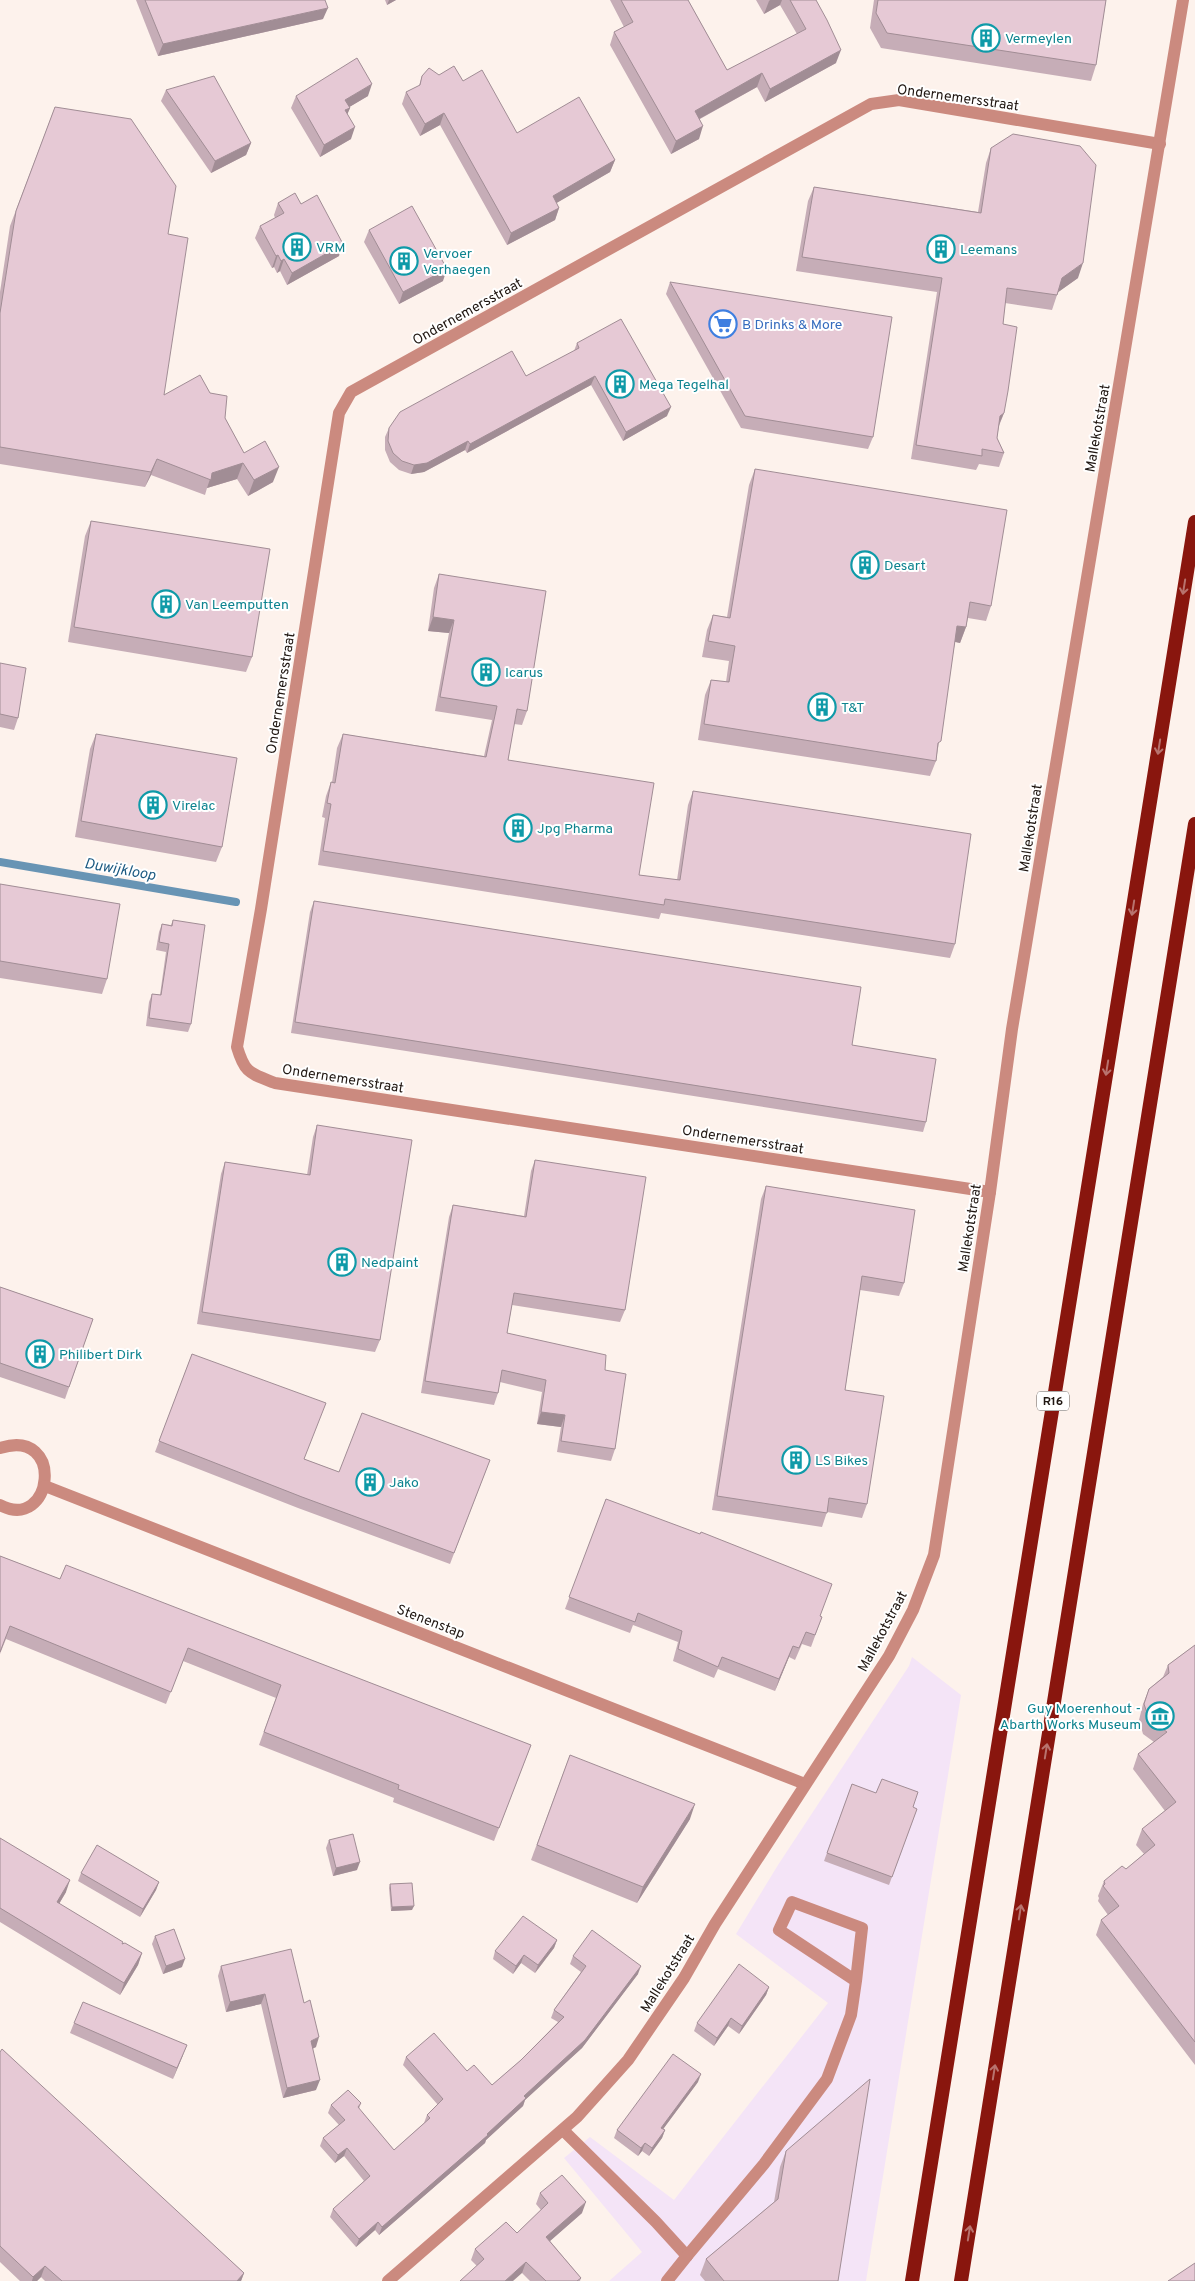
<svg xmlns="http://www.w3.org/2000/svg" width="1195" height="2281" font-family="Overpass,sans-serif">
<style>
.commercial{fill:#f4e4f7}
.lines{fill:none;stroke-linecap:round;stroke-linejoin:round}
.stream{stroke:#6894b4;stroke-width:8}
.service{stroke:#cb8a7f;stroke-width:12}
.minor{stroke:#cb8a7f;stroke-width:12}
.trunk{stroke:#89160e;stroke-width:14}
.wall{fill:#c6adb7}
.shaded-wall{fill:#a18d95}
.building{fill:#e6c9d5;stroke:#a18d95}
.oneway{stroke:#b8736e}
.labels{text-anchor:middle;stroke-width:4;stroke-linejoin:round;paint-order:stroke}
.shield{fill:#fff;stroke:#635d59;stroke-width:1}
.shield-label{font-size:12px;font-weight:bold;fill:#201712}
.culture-label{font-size:14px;fill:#0d838f;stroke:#fff;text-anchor:start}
.street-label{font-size:14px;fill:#201712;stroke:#fff}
.shop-label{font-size:14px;fill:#366cbe;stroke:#fff;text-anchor:start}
.water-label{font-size:15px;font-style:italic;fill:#1b5981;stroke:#fff}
</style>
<rect width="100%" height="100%" fill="#fdf2ec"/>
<polygon class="commercial" points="912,1657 961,1695 866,2281 609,2281 642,2252 564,2158 590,2137 674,2200 828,2003 736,1934 778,1865 909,1666"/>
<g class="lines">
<polyline class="stream" points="0,862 236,902"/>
<g class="service">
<polyline points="563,2130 656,2222 687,2256 764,2164 827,2079 851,2015 856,1981 779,1930 792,1902 862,1928 856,1981"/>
<polyline points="667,2281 687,2256"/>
</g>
<g class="minor">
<path d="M990,1192L275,1083C250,1073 245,1074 237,1047L261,909L339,413L351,392L871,104L899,100L1160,144"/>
<path d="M0,1448C66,1427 53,1533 0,1505"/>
<polyline points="45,1486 805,1784"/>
<polyline points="388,2281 577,2117 628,2060 684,1978 715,1924 889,1656 913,1610 934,1555 990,1192 1012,1029 1183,0"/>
</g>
<g class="trunk">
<polyline points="912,2281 1195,522"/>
<polyline points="961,2281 1195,824"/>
</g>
</g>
<g class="wall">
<polygon points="136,0 325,0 323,19 158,56"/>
<polygon points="385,0 396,0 387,5"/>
<polygon points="610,0 688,0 727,70 797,34 780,5 764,14 756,0 816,0 836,63 765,102 757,87 700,119 699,139 671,154 610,45 614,32 624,27"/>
<polygon points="874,0 1106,0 1096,65 1091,81 881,48 870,28"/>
<polygon points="439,75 463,81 517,133 615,160 610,172 556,203 559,208 555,220 507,245 440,125 420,136 402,104 406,92 419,86 422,76"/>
<polygon points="166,90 251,143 246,155 211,173 161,101"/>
<polygon points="296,96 368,96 349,107 350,108 347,114 351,139 320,157 291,108"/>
<polygon points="55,107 168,234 164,395 210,393 225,418 244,453 273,482 248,496 237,479 207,488 205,495 151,475 145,487 0,464 0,292 10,226"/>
<polygon points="991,148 1078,278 1058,292 1052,310 1005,303 1003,324 1004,413 999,426 997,438 1004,453 999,467 979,464 976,470 911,459 937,292 796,271 808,201 814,187 978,212 986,163"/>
<polygon points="278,203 301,204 339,256 287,285 280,271 277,273 274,267 272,268 255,238 260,226 275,218 274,215"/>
<polygon points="369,230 443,281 399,304 364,242"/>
<polygon points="670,282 873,437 868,449 741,428 666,294"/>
<polygon points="577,343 667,416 623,441 591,385 467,453 465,450 424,472 411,474 399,470 390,462 385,450 385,437 389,428 526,376 574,351"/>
<polygon points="755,469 991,606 986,621 968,618 966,627 960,643 955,642 936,761 930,776 698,740 705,695 711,680 726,682 729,661 702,657 707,630 713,615 727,617 749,485"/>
<polygon points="91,521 252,657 246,672 68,642 85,536"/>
<polygon points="439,574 527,711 522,725 514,724 508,760 639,875 677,880 688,805 693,791 955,944 950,958 661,913 659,919 318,865 325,818 322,817 326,796 331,782 332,782 337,748 343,734 484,756 492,720 435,711 449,633 428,631 434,588"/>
<polygon points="0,663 18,718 14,730 0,727"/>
<polygon points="96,734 222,847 216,862 75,837 90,749"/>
<polygon points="0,884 107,979 102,994 0,978"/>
<polygon points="314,901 852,1045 926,1122 923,1132 291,1033 310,912"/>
<polygon points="173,920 191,1024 188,1032 146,1026 149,1002 152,994 160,995 166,952 156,950 159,932 162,924 171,925"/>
<polygon points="317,1125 380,1340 375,1352 197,1324 221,1174 225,1162 307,1175 313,1137"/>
<polygon points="535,1160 625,1310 620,1322 512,1305 507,1333 605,1370 615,1449 611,1461 557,1452 561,1427 537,1424 542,1392 500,1382 498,1393 494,1405 421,1393 449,1217 453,1205 524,1216 531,1171"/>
<polygon points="766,1186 904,1283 899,1296 860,1290 845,1390 867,1504 862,1518 827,1512 822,1527 712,1510 761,1199"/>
<polygon points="0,1287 93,1319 65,1399 0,1377"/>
<polygon points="192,1354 304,1459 339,1472 490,1460 450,1564 298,1508 155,1452"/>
<polygon points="606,1499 822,1617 811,1647 802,1644 795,1660 789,1657 775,1691 718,1669 714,1678 673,1661 678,1642 633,1625 630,1633 565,1609"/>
<polygon points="0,1556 60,1579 531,1745 494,1841 393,1802 394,1798 259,1745 276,1698 183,1661 166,1704 6,1639 0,1654"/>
<polygon points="1195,1645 1195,2065 1096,1935 1101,1920 1108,1915 1098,1901 1099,1898 1098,1896 1104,1881 1126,1869 1144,1854 1136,1845 1142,1829 1165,1811 1133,1769 1138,1754 1154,1742 1143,1734 1139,1720 1143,1704 1149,1689 1163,1677 1168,1665"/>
<polygon points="570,1755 690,1819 637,1903 531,1860"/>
<polygon points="852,1784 917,1809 889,1885 824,1861"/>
<polygon points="0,1838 66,1892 59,1904 122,1944 142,1953 138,1965 120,1995 0,1922"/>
<polygon points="329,1840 357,1870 333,1876 326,1848"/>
<polygon points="81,1873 159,1882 156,1890 140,1917 78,1881"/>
<polygon points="390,1884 412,1910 391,1911 389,1888"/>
<polygon points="155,1936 182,1967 163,1974 152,1944"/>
<polygon points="557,1940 554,1948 535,1973 521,1963 513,1974 493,1959 495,1951"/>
<polygon points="573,1956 638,1974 582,2048 525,2100 523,2106 486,2140 485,2143 379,2235 375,2230 356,2247 330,2217 333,2209 364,2181 344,2156 335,2163 320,2146 323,2138 339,2125 328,2113 331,2105 361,2103 359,2109 394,2150 424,2123 427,2115 438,2105 403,2065 406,2057 467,2071 492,2085 521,2060 558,2022 551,2018 554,2010 581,1972 570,1964"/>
<polygon points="221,1966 304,2003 316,2047 312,2049 316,2090 283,2098 261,2004 226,2012 218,1976"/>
<polygon points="769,1987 766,1995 739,2034 728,2026 714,2046 694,2031 697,2023"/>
<polygon points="74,2023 183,2055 173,2079 70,2033"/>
<polygon points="0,2052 244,2273 241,2281 45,2281 41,2277 37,2281 20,2281 0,2262"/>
<polygon points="698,2082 663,2129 665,2130 662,2138 649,2156 642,2151 638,2156 614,2138 617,2130"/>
<polygon points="786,2151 838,2281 705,2281 700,2275 706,2259 774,2202 780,2167"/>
<polygon points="540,2193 582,2213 550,2241 581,2278 580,2281 530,2281 522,2273 477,2266 471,2260 475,2249 517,2233 541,2210 536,2204"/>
</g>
<g class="shaded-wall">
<polygon points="389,0 396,0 387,5"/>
<polygon points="770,0 782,0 780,5 764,14 769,1"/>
<polygon points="328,8 323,19 158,56 163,44"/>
<polygon points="841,50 836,63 765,102 770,89"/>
<polygon points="762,73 757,87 690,124 695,111"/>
<polygon points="372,84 368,96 341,112 345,100"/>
<polygon points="350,108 345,120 345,110"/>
<polygon points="444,113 440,125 420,136 425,124"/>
<polygon points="703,126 699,139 671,154 676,141"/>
<polygon points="355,127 351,139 320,157 324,145"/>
<polygon points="251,143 246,155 211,173 215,161"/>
<polygon points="615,160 610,172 548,208 553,196"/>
<polygon points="559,208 555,220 507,245 511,233"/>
<polygon points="343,244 339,256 287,285 292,273"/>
<polygon points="278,255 274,267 272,268 276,256"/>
<polygon points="284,259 280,271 277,273 281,261"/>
<polygon points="1083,263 1078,278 1057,293 1062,278"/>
<polygon points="447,269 443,281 399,304 403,292"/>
<polygon points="595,376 591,385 467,453 470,444"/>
<polygon points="671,407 667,416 623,441 626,432"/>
<polygon points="1004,413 998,427 1000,416"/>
<polygon points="468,441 465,450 424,472 411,474 414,465"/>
<polygon points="157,459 151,475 145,487 151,472"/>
<polygon points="243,463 237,479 207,488 212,473"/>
<polygon points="279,467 273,482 248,496 254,480"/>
<polygon points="433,617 454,620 449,633 428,631"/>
<polygon points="957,626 966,627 960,643 952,641"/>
<polygon points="541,1412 565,1415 561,1427 537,1424"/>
<polygon points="793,1646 789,1657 775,1691 779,1679"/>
<polygon points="695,1804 690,1819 637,1903 643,1887"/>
<polygon points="360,1862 357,1870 333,1876 336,1868"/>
<polygon points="70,1880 66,1892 53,1914 57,1902"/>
<polygon points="159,1882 156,1890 140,1917 143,1909"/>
<polygon points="414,1906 412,1910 391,1911 392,1907"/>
<polygon points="557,1940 554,1948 535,1973 538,1965"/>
<polygon points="142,1953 138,1965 120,1995 124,1983"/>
<polygon points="524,1955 521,1963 513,1974 516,1966"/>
<polygon points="185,1959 182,1967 163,1974 166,1966"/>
<polygon points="641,1966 638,1974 582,2048 525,2100 523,2106 486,2140 485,2143 379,2235 382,2227 487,2134 524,2096"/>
<polygon points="769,1987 766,1995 739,2034 742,2026"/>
<polygon points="265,1994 261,2004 226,2012 230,2002"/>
<polygon points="731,2018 728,2026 714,2046 717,2038"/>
<polygon points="319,2037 316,2047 307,2051 311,2041"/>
<polygon points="187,2045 183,2055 173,2079 177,2068"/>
<polygon points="701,2074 698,2082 658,2136 661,2128"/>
<polygon points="320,2080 316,2090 283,2098 287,2088"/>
<polygon points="665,2130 662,2138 649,2156 652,2148"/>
<polygon points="645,2143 642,2151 638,2156 641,2148"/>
<polygon points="347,2148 344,2156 335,2163 338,2155"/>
<polygon points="586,2202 582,2213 542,2248 546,2237"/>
<polygon points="378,2222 375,2230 356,2247 359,2239"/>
<polygon points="526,2262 522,2273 513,2281 505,2281"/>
<polygon points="45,2266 41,2277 37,2281 32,2281 33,2277"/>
<polygon points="244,2273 241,2281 237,2281"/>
</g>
<g class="building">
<polygon points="145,0 325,0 328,8 163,44"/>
<polygon points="621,0 688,0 727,70 806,29 790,0 816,0 827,20 841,50 770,89 762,73 695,111 703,126 676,141 614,32 633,22"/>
<polygon points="878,0 1106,0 1096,65 887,33 876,13"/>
<polygon points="357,58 372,84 345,100 350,108 345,110 355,127 324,145 296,96"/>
<polygon points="454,66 463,81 482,70 517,133 579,97 615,160 553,196 559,208 511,233 444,113 425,124 406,92 420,85 422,76 429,68 439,75"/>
<polygon points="214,76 251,143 215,161 166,90"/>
<polygon points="55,107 131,119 176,186 168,234 188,238 164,395 200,375 210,393 227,396 225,418 244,453 265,441 279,467 254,480 243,463 212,473 211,480 157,459 151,472 0,447 0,313 16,211"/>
<polygon points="1013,134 1080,146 1096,165 1083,263 1062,278 1057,295 1007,288 1003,324 1017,327 1008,391 1004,413 1000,416 997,438 1004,453 982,449 982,456 916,445 942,278 802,257 814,187 981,213 991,148"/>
<polygon points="295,193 301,204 317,195 343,244 292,273 284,259 281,261 278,255 276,256 260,226 284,213 278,203"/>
<polygon points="412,206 447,269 403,292 369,230"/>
<polygon points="670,282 892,317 873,437 745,416"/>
<polygon points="621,319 671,407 626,432 595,376 470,444 468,441 427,463 414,465 402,461 393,453 388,441 389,428 400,412 512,351 526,376 579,348 577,343"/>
<polygon points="755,469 1007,510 991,606 970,602 966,627 957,626 941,741 938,743 936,761 704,724 711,680 729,682 735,646 708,641 713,615 730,618"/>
<polygon points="91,521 270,549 252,657 74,627"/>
<polygon points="439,574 546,591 527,711 517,709 508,760 654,783 639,875 680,880 693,791 971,834 955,944 665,899 664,905 323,851 331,804 327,803 331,782 335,783 343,734 486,757 497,706 440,697 454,620 433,617"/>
<polygon points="0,663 26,668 18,718 0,714"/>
<polygon points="96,734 237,758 222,847 81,821"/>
<polygon points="0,884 120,904 107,979 0,961"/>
<polygon points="314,901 861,987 852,1045 936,1059 926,1122 295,1022"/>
<polygon points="173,920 205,925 191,1024 149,1018 152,994 161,995 169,944 159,942 162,924 172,926"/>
<polygon points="317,1125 412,1140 380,1340 202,1312 225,1162 310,1175"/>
<polygon points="535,1160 646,1177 625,1310 514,1293 507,1333 606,1355 605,1370 626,1374 615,1449 561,1441 565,1415 541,1412 546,1380 502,1370 498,1393 425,1381 453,1205 526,1217"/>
<polygon points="766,1186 915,1210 904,1283 862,1276 845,1390 884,1396 867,1504 829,1498 827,1513 717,1496"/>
<polygon points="0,1287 93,1319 69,1387 0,1363"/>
<polygon points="192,1354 326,1403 304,1459 339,1472 362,1413 490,1460 454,1553 302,1497 159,1441"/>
<polygon points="606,1499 700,1534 701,1532 832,1584 820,1616 822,1617 815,1635 806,1632 799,1648 793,1646 779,1679 722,1657 718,1667 678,1649 682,1631 638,1613 635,1622 569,1597"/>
<polygon points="0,1556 60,1579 66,1565 531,1745 499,1828 398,1789 399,1785 264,1732 281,1685 188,1648 171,1692 10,1626 0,1652"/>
<polygon points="1195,1645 1195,2042 1101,1920 1119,1906 1103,1886 1105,1884 1104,1881 1122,1866 1126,1869 1155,1845 1142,1829 1176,1802 1138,1754 1167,1732 1149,1719 1144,1704 1149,1689 1169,1673 1168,1665"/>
<polygon points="570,1755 695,1804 643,1887 537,1845"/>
<polygon points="882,1779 918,1792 913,1807 917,1809 892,1877 827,1853 852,1784 876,1793"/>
<polygon points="353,1834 360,1862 336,1868 329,1840"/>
<polygon points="0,1838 70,1880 57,1902 123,1942 122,1944 125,1943 142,1953 124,1983 0,1908"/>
<polygon points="97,1845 159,1882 143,1909 81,1873"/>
<polygon points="412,1883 414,1906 392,1907 390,1884"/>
<polygon points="523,1916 557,1940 538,1965 524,1955 516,1966 495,1951"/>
<polygon points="174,1929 185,1959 166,1966 155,1936"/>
<polygon points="592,1930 641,1966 585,2040 524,2096 526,2098 487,2134 488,2135 382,2227 378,2222 359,2239 333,2209 370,2176 347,2148 338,2155 323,2138 345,2120 331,2105 348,2090 361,2103 358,2107 394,2150 430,2118 427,2115 443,2099 406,2057 434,2033 467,2071 474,2065 492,2085 521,2060 564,2017 554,2010 586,1966 573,1956"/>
<polygon points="291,1949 304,2003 310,2000 319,2037 311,2041 320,2080 287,2088 265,1994 230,2002 221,1966"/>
<polygon points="739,1964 769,1987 742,2026 731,2018 717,2038 697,2023"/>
<polygon points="83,2002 187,2045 177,2068 74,2023"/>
<polygon points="2,2049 244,2273 237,2281 62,2281 45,2266 33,2277 0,2246 0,2052"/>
<polygon points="673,2054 701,2074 661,2128 665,2130 652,2148 645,2143 641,2148 617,2130"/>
<polygon points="870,2079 838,2281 724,2281 706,2259 778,2199 786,2151"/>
<polygon points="562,2175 586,2202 546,2237 581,2278 577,2281 546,2281 526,2262 505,2281 460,2281 484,2259 475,2249 506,2222 517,2233 548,2203 540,2193"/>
<polygon points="1195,2263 1195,2281 1168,2281"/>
</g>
<defs><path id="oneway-shaft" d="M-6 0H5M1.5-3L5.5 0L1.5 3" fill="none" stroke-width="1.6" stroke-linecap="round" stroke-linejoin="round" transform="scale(1.25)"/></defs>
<g class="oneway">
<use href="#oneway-shaft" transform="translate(1184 587) rotate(99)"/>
<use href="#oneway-shaft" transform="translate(1159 747) rotate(99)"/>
<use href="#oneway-shaft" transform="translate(1133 908) rotate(99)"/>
<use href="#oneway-shaft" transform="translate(1107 1068) rotate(99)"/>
<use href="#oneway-shaft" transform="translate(1046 1751) rotate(-81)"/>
<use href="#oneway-shaft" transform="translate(1020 1912) rotate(-81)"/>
<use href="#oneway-shaft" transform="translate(994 2072) rotate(-81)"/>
<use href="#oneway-shaft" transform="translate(969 2233) rotate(-81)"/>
</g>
<defs>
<g id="building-ring" transform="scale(1.4375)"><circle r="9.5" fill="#fff" stroke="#0f9aa8" stroke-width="1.5"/><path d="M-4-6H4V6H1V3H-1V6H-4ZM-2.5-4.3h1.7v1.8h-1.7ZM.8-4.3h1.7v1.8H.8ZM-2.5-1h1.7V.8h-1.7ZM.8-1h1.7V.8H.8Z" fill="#0f9aa8"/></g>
<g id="supermarket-ring" transform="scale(1.4375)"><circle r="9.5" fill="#fff" stroke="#3f7fe0" stroke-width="1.5"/><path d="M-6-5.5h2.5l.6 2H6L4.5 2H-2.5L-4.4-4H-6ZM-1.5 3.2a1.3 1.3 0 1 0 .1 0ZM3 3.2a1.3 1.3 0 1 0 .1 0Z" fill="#3f7fe0"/></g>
<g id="museum-ring" transform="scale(1.4375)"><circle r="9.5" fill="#fff" stroke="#0f9aa8" stroke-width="1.5"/><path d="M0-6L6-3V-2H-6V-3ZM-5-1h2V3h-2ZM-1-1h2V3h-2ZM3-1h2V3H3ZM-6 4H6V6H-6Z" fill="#0f9aa8"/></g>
</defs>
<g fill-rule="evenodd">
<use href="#building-ring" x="986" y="38"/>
<use href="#building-ring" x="297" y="247"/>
<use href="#building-ring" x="941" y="249"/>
<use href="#building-ring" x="404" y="261"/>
<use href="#supermarket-ring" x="723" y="324"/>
<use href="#building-ring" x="620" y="384"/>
<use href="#building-ring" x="865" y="565"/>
<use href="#building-ring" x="166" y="604"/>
<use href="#building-ring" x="486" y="672"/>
<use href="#building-ring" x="822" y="707"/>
<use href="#building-ring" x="153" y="805"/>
<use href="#building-ring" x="518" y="828"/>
<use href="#building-ring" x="342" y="1262"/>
<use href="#building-ring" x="40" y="1354"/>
<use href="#building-ring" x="796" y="1460"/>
<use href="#building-ring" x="370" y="1482"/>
<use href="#museum-ring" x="1160" y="1716"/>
</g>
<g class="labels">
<rect class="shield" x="1037" y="1391.5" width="32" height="19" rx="4"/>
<g class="shield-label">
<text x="1053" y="1405">R16</text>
</g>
<g class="culture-label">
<text x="1005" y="43">Vermeylen</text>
<text x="316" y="252">VRM</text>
<text x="960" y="254">Leemans</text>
<text x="423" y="258">Vervoer<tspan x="423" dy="16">Verhaegen</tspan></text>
<text x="639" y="389">Mega Tegelhal</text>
<text x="884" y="570">Desart</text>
<text x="185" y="609">Van Leemputten</text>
<text x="505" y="677">Icarus</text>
<text x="841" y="712">T&amp;T</text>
<text x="172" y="810">Virelac</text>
<text x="537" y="833">Jpg Pharma</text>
<text x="361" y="1267">Nedpaint</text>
<text x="59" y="1359">Philibert Dirk</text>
<text x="815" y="1465">LS Bikes</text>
<text x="389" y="1487">Jako</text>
<text x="1141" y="1713" text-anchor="end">Guy Moerenhout -<tspan x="1141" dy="16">Abarth Works Museum</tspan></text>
</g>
<g class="street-label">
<text transform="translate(958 97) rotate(8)" y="5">Ondernemersstraat</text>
<text transform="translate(467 311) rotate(-29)" y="5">Ondernemersstraat</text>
<text transform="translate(1097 428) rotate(-80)" y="5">Mallekotstraat</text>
<text transform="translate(280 693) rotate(-81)" y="5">Ondernemersstraat</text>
<text transform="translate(1030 828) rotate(-81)" y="5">Mallekotstraat</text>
<text transform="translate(343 1078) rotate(9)" y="5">Ondernemersstraat</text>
<text transform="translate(743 1139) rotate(9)" y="5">Ondernemersstraat</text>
<text transform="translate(969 1228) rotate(-81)" y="5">Mallekotstraat</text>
<text transform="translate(431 1621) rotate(21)" y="5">Stenenstap</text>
<text transform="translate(882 1631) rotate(-62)" y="5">Mallekotstraat</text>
<text transform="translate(667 1973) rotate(-58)" y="5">Mallekotstraat</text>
</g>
<g class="shop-label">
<text x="742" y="329">B Drinks &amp; More</text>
</g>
<g class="water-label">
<text transform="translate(120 869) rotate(10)" y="5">Duwijkloop</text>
</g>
</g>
</svg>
